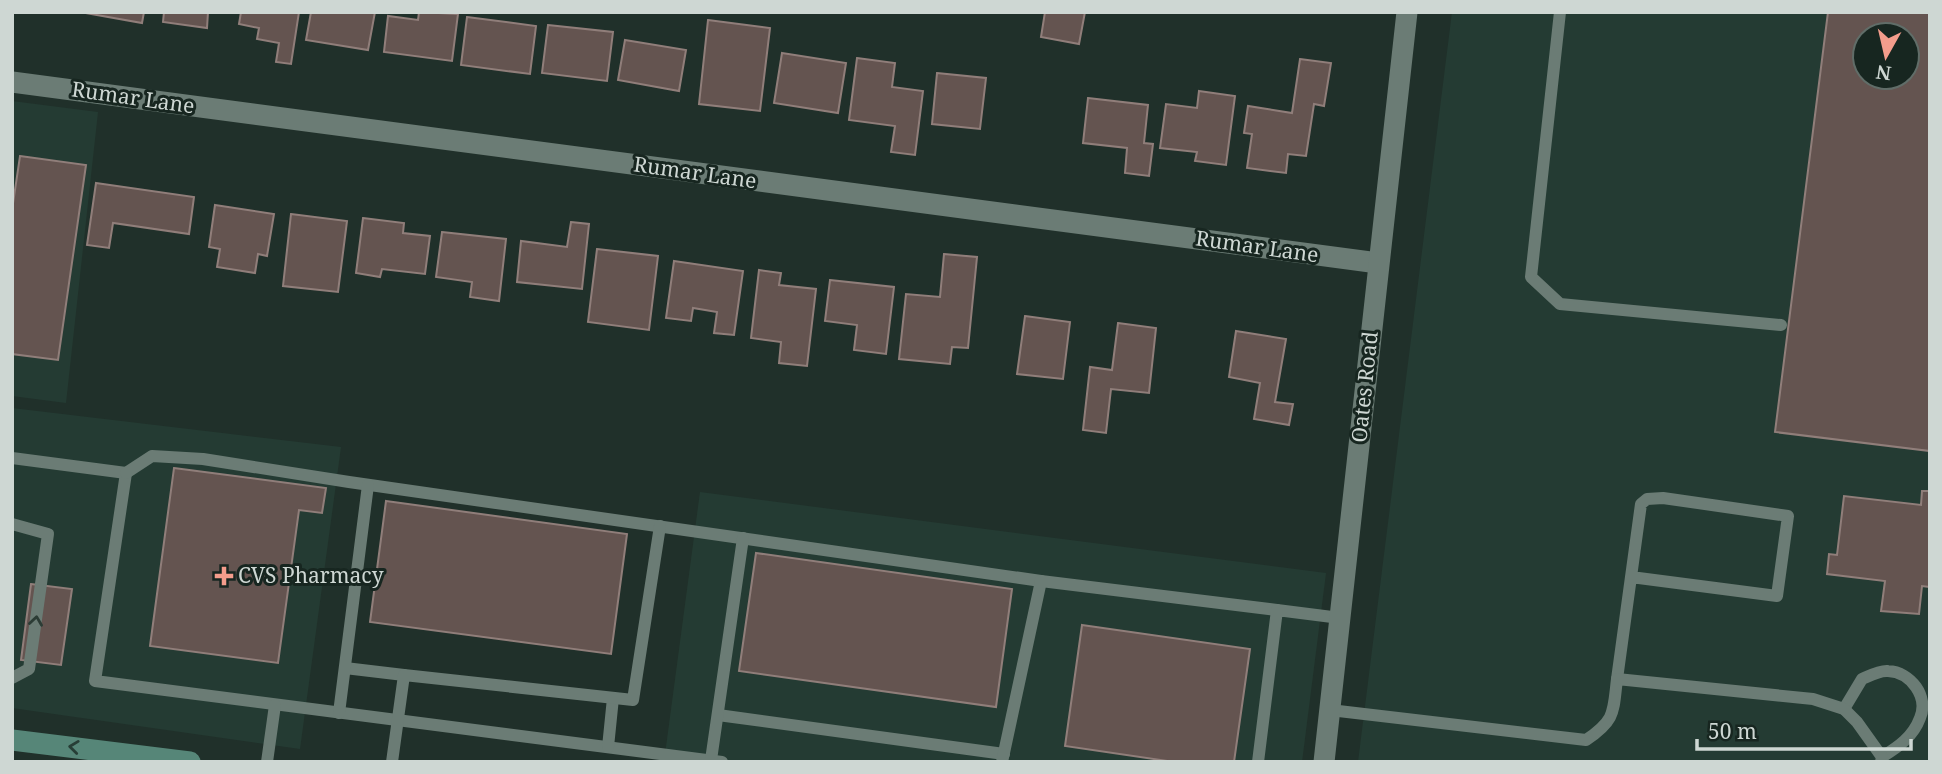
<svg xmlns="http://www.w3.org/2000/svg" width="1942" height="774" font-family="'Noto Serif',serif">
<style>
.built{fill:#243b33;fill-rule:evenodd}
.building{fill:#645450;stroke:#907e7a;stroke-width:2;fill-rule:evenodd}
.lines{fill:none;stroke-linecap:round;stroke-linejoin:round}
.lane{stroke:#6b7c75;stroke-width:12}
.street{stroke:#6b7c75;stroke-width:21}
.secondary{stroke:#568678;stroke-width:21}
.oneway{stroke:#2c3c35}
.oneway2{stroke:#273e36}
.poi-dot{fill:#f49d8c;stroke:#172620;stroke-width:2.5}
.labels{text-anchor:middle;stroke-width:6;stroke-linejoin:round;paint-order:stroke}
.street-label{font-size:21px;fill:#ced7d3;stroke:#172620}
.poi-label{font-size:21px;fill:#ced7d3;stroke:#172620;text-anchor:start}
</style>
<rect width="100%" height="100%" fill="#20302a"/>
<g class="built">
<path d="M1452,12H1930V762H1358ZM1865,35H1907V77H1865Z"/>
<polygon points="12,101 98,112 66,403 12,396"/>
<polygon points="12,408 341,447 300,749 12,708"/>
<polygon points="700,492 1326,573 1302,762 664,762"/>
</g>
<g class="building">
<polygon points="80,12 144,12 142,23"/>
<polygon points="164,12 208,12 207,28 163,22"/>
<polygon points="241,12 299,12 291,64 276,62 279,43 257,39 259,28 239,24"/>
<polygon points="311,12 375,12 368,50 306,40"/>
<polygon points="419,12 458,14 452,61 384,52 388,16 418,20"/>
<polygon points="1045,12 1085,12 1079,44 1041,37"/>
<path d="M1828,12H1930V451L1775,432ZM1865,35H1907V77H1865Z"/>
<polygon points="467,17 536,26 530,74 461,65"/>
<polygon points="708,20 770,28 760,111 699,104"/>
<polygon points="548,25 613,32 607,81 542,73"/>
<polygon points="625,40 686,50 679,91 618,80"/>
<polygon points="782,53 846,63 838,113 774,103"/>
<polygon points="857,58 895,63 892,87 923,91 915,155 891,152 895,126 849,120"/>
<polygon points="1300,59 1331,63 1324,106 1314,104 1306,156 1288,154 1286,173 1247,168 1252,134 1244,133 1248,106 1292,113"/>
<polygon points="937,73 986,78 980,129 932,124"/>
<polygon points="1199,91 1235,96 1226,165 1195,161 1197,152 1160,148 1166,104 1197,108"/>
<polygon points="1088,98 1148,105 1144,143 1153,144 1149,176 1125,173 1127,148 1083,143"/>
<polygon points="20,156 86,165 58,360 12,354 12,210"/>
<polygon points="96,183 194,197 189,234 113,223 109,248 87,245"/>
<polygon points="215,205 274,214 267,256 258,254 255,273 217,267 220,249 209,247"/>
<polygon points="291,214 347,221 338,292 283,286"/>
<polygon points="363,218 404,223 403,233 430,236 425,274 382,269 380,277 356,273"/>
<polygon points="571,222 589,224 582,289 517,282 521,241 567,247"/>
<polygon points="442,232 506,239 499,301 470,297 472,282 436,277"/>
<polygon points="597,249 658,256 649,330 588,322"/>
<polygon points="944,254 977,257 968,348 952,347 950,364 899,359 906,294 940,297"/>
<polygon points="674,261 743,271 734,335 714,333 717,312 693,308 691,321 666,318"/>
<polygon points="759,270 781,273 779,285 816,289 807,366 779,363 781,342 751,338"/>
<polygon points="830,280 894,287 886,354 854,350 857,325 825,321"/>
<polygon points="1025,316 1070,322 1063,379 1017,374"/>
<polygon points="1118,323 1156,328 1149,393 1111,389 1106,433 1083,430 1090,367 1112,370"/>
<polygon points="1236,331 1286,339 1275,402 1293,404 1289,425 1254,419 1260,383 1229,377"/>
<polygon points="174,468 326,488 322,513 299,510 278,663 150,646"/>
<polygon points="1922,491 1930,491 1930,587 1922,586 1919,614 1881,611 1885,581 1827,574 1829,554 1837,555 1844,496 1921,505"/>
<polygon points="386,501 627,534 611,654 370,622"/>
<polygon points="756,553 1012,589 996,707 739,671"/>
<polygon points="31,584 72,589 61,665 21,660"/>
<polygon points="1082,625 1250,649 1234,762 1174,762 1065,746"/>
</g>
<g class="lines">
<g class="lane">
<polyline points="1560,12 1531,277 1560,304 1781,325"/>
<polyline points="12,458 126,473 95,681 722,762"/>
<polyline points="126,473 152,456 203,459 349,482 1041,581"/>
<polyline points="12,524 48,534 29,669 12,678"/>
<polyline points="345,668 404,675"/>
<polyline points="1617,679 1641,504 1647,499 1663,498 1788,516 1777,596 1631,577"/>
<path d="M1844,709L1862,679C1869,676 1880,670 1888,671C1911,672 1929,697 1920,718C1913,737 1898,747 1882,757"/>
<path d="M1330,710L1586,740C1616,720 1613,712 1617,679L1813,699L1844,709L1857,722L1882,757L1881,762"/>
<polyline points="339,713 368,485"/>
<polyline points="718,715 1004,754"/>
<polyline points="608,747 613,698"/>
<polyline points="711,760 743,538"/>
<polyline points="267,762 275,705"/>
<polyline points="392,762 404,675 633,700 660,526"/>
<polyline points="1002,762 1041,581 1277,610"/>
<polyline points="1258,762 1277,610 1340,618"/>
</g>
<g class="street">
<polyline points="12,82 1378,263"/>
<polyline points="1324,762 1407,12"/>
</g>
<polyline class="secondary" points="12,740 190,762"/>
</g>
<defs><path id="oneway-chevron" d="M-2-3.5L2.5 0L-2 3.5" fill="none" stroke-width="1.6" stroke-linecap="round" stroke-linejoin="round" transform="scale(1.75)"/></defs>
<use class="oneway" href="#oneway-chevron" transform="translate(36 621) rotate(-82)"/>
<use class="oneway2" href="#oneway-chevron" transform="translate(74 747) rotate(-173)"/>
<path class="poi-dot" d="M220.5 565.5h7v7h7v7h-7v7h-7v-7h-7v-7h7z"/>
<g class="labels">
<g class="street-label">
<text transform="translate(133 98) rotate(8)" y="7">Rumar Lane</text>
<text transform="translate(695 173) rotate(8)" y="7">Rumar Lane</text>
<text transform="translate(1257 247) rotate(8)" y="7">Rumar Lane</text>
<text transform="translate(1365 387) rotate(-84)" y="7">Oates Road</text>
</g>
<g class="poi-label">
<text x="238" y="583">CVS Pharmacy</text>
</g>
</g>
<rect width="1942" height="774" fill="none" stroke="#ced7d3" stroke-width="28"/>
<g transform="translate(1886 56) rotate(188)"><circle r="33" fill="#172620" stroke="#606d68" stroke-width="2"/>
<path d="M0-5L12 26L0 18L-12 26Z" fill="#f49d8c"/>
<text y="-10" font-size="19" font-weight="bold" text-anchor="middle" fill="#ced7d3">N</text>
</g>
<path d="M1697 739v10h214v-10" fill="none" stroke="#ced7d3" stroke-width="3.5"/>
<text x="1708" y="739" font-size="21" fill="#ced7d3" stroke="#172620" stroke-width="5" paint-order="stroke">50 m</text>
</svg>
